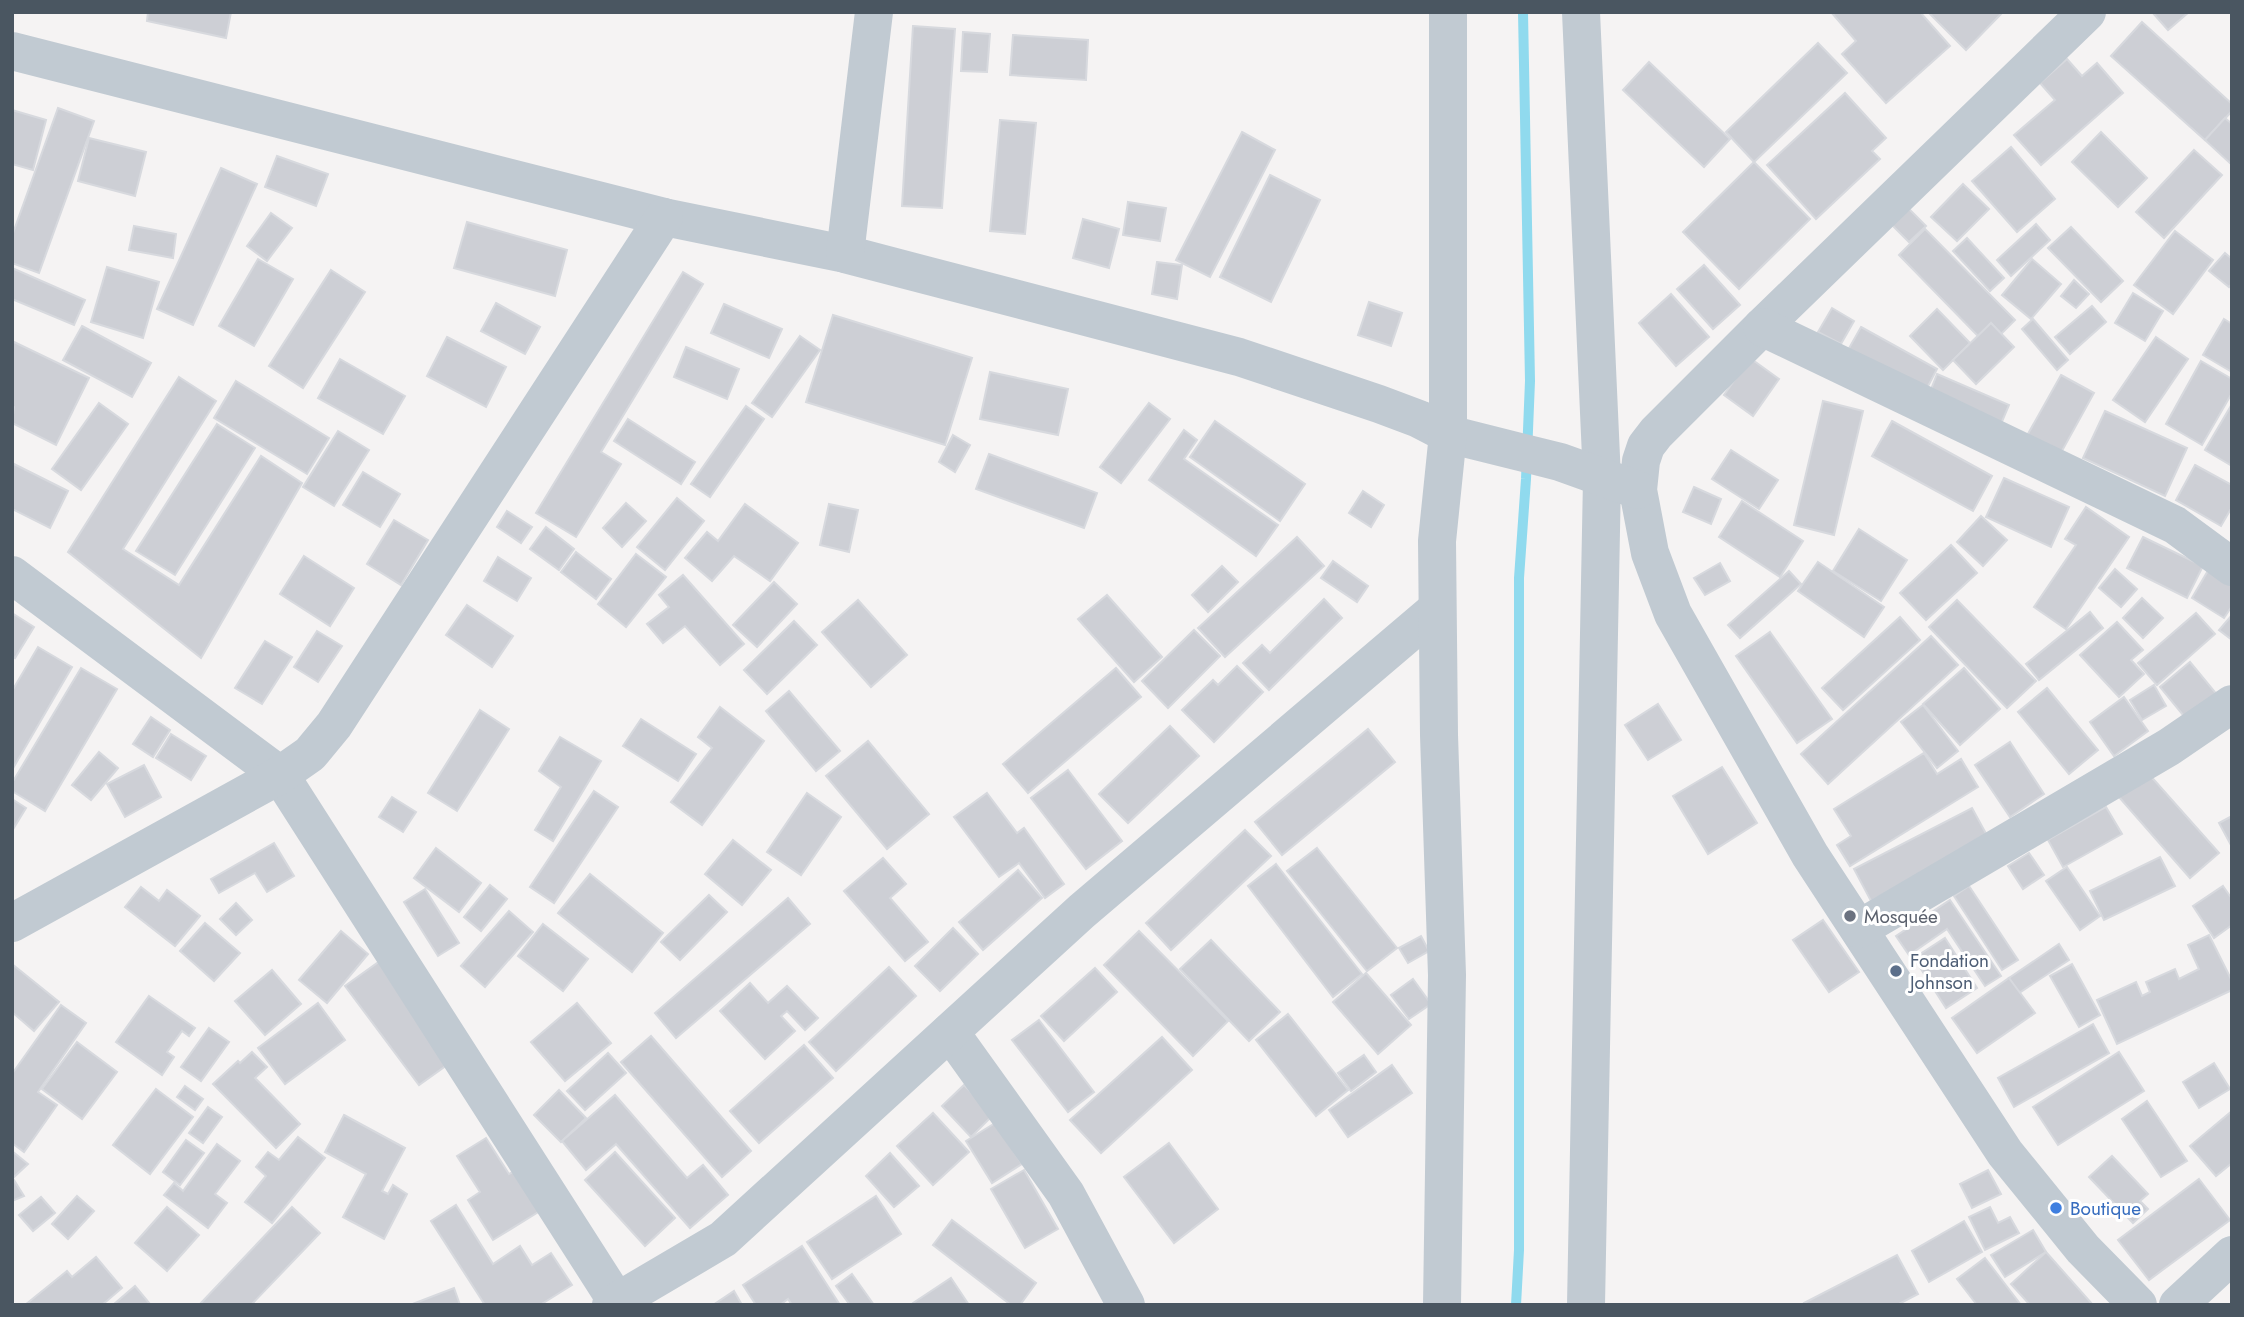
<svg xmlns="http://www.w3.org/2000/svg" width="2244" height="1317" viewBox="0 0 2244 1317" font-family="Jost,sans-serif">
  <rect width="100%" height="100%" fill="#f5f3f3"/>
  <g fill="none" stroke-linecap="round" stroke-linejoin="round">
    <path stroke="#90daee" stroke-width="10" d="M1516,1305L1519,1250V578L1526,479L1530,381L1523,12"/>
  </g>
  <g fill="#cdcfd5" stroke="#d7d9de" stroke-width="2">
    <path d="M148,12H231L226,38L147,21Z"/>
    <path d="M1831,12H1920L1950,46L1886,103L1842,54L1856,41Z"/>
    <path d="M1928,12H2000L2001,14L1966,50Z"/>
    <path d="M2152,12H2189L2168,30Z"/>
    <path d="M2142,22L2232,104V111L2205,140L2111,56Z"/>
    <path d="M913,26L955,29L942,208L902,206Z"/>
    <path d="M963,32L990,34L987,72L961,71Z"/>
    <path d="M1013,35L1088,40L1086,80L1010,75Z"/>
    <path d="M1818,43L1847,73L1754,162L1726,132Z"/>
    <path d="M2067,59L2082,76L2097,63L2123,93L2041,165L2014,135L2055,100L2040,83Z"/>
    <path d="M1649,62L1730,139L1704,167L1623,90Z"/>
    <path d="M1845,93L1886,138L1872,151L1880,159L1816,219L1767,165Z"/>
    <path d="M58,108L94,121L39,273L12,263V236Z"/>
    <path d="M12,110L46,120L33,170L12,164Z"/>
    <path d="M2225,118L2232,124V165L2205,140Z"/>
    <path d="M1000,120L1036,123L1025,234L990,231Z"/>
    <path d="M1242,132L1275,150L1210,277L1176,260Z"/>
    <path d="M2101,132L2147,178L2118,207L2072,162Z"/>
    <path d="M89,138L146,152L135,196L78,181Z"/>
    <path d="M2011,147L2055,199L2017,232L1972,181Z"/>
    <path d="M2194,150L2222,175L2164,238L2136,212Z"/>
    <path d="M277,156L328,174L316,206L265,187Z"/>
    <path d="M1754,162L1810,219L1739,289L1683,232Z"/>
    <path d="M221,168L257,184L193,325L157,309Z"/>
    <path d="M1270,175L1320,200L1271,302L1220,277Z"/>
    <path d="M1963,184L1989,209L1957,241L1931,217Z"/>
    <path d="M1128,202L1166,208L1160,241L1123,235Z"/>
    <path d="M1907,207L1926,226L1909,242L1890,223Z"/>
    <path d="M271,213L292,228L267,261L247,246Z"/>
    <path d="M1083,219L1119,229L1109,268L1073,258Z"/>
    <path d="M467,222L567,250L555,296L454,268Z"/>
    <path d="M2036,224L2050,240L2011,276L1997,260Z"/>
    <path d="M134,226L176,234L173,258L129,250Z"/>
    <path d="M2071,227L2123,281L2101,302L2048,248Z"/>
    <path d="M1925,229L2015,320L2001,334L1991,323L1978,336L1899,255Z"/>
    <path d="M2175,231L2213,260L2173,314L2134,285Z"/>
    <path d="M1967,238L2004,278L1990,291L1953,251Z"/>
    <path d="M2225,253L2232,259V283L2229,287L2209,271Z"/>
    <path d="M258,259L293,279L254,346L219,326Z"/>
    <path d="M2032,259L2061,284L2031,319L2002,295Z"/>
    <path d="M1157,262L1182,265L1177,299L1152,294Z"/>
    <path d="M1704,265L1740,305L1713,329L1677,289Z"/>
    <path d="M107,267L159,282L143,338L91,322Z"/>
    <path d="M12,268L85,300L74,325L12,299Z"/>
    <path d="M331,270L365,292L303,388L269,366Z"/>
    <path d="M683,272L703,284L601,452L621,464L576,537L536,513Z"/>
    <path d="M2074,280L2089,294L2076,308L2061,296Z"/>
    <path d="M2133,293L2163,311L2145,341L2115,323Z"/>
    <path d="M1671,294L1709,337L1676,366L1639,323Z"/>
    <path d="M1369,302L1402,313L1391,346L1358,335Z"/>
    <path d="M496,303L540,327L525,354L481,331Z"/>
    <path d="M724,304L782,329L769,358L711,333Z"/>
    <path d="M2092,306L2106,322L2070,354L2055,337Z"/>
    <path d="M1832,308L1854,321L1841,344L1818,332Z"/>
    <path d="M1937,309L1970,343L1943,370L1910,336Z"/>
    <path d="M833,315L972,358L945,445L806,402Z"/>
    <path d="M2033,319L2068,360L2057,370L2022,329Z"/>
    <path d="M2224,319L2232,324V372L2203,355Z"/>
    <path d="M1991,323L2014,347L1976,384L1953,360Z"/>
    <path d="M82,326L151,363L132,397L63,360Z"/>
    <path d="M1861,327L1937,369L1925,392L1848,350Z"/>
    <path d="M800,336L820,350L772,417L752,403Z"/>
    <path d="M447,337L506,367L486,407L427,376Z"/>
    <path d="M2156,337L2188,359L2145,422L2113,400Z"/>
    <path d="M12,341L89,378L56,445L12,423L14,407L12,406Z"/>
    <path d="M686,347L739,369L727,399L674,377Z"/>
    <path d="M1750,358L1779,379L1753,416L1724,395Z"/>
    <path d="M340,359L405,396L383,434L318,398Z"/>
    <path d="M2201,361L2232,379V393L2202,445L2166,424Z"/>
    <path d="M990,372L1068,389L1058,435L980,419Z"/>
    <path d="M1937,374L2009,405L2001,424L1930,392Z"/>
    <path d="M2061,375L2094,393L2057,460L2024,441Z"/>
    <path d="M179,377L216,401L123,549L179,585L261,456L302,483L201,658L68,552Z"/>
    <path d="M236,381L329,438L307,474L214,418Z"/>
    <path d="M1823,401L1863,411L1834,535L1794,525Z"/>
    <path d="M99,403L128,424L81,490L52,469Z"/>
    <path d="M1149,403L1170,419L1121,483L1100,467Z"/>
    <path d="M2232,404V466L2205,450Z"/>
    <path d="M746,406L764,419L710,497L691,484Z"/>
    <path d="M2105,411L2187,448L2165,496L2083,458Z"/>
    <path d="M628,419L695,462L681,484L614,441Z"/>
    <path d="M1215,421L1305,484L1280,521L1190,457Z"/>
    <path d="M1892,421L1992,476L1973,511L1872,456Z"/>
    <path d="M217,424L255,448L175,575L136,551Z"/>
    <path d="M1184,430L1197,440L1184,459L1278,525L1256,556L1149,480Z"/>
    <path d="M338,431L369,450L334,506L303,487Z"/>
    <path d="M953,435L970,445L955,472L939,462Z"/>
    <path d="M1731,450L1778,480L1759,509L1712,479Z"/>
    <path d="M989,454L1097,493L1084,528L976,489Z"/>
    <path d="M12,463L68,491L50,528L12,509Z"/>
    <path d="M2195,465L2232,485V507L2221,526L2176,500Z"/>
    <path d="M363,472L400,494L380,527L343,505Z"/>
    <path d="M2004,478L2069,507L2051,547L1986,517Z"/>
    <path d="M1694,487L1721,499L1711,524L1683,512Z"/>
    <path d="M1363,491L1384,505L1371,527L1349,513Z"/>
    <path d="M677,498L704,521L665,570L637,547Z"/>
    <path d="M1742,501L1803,541L1780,577L1719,537Z"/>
    <path d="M626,503L646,521L622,547L603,528Z"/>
    <path d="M745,504L798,543L770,581L734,556L712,581L685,558L707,532L718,541Z"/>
    <path d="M829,504L858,510L849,552L820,545Z"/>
    <path d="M2086,507L2129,537L2066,629L2034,607L2076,545L2065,539Z"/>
    <path d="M507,511L532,527L521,543L497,527Z"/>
    <path d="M1981,516L2007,540L1983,566L1957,542Z"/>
    <path d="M394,520L428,540L401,585L367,564Z"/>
    <path d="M546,527L574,549L559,570L530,549Z"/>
    <path d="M1859,529L1907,560L1881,601L1833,571Z"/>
    <path d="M1297,537L1324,566L1225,657L1198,628Z"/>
    <path d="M2143,537L2203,566L2187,598L2127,568Z"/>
    <path d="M1951,545L1977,573L1926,620L1900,593Z"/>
    <path d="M576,552L611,579L596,599L561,572Z"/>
    <path d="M636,554L666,577L626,627L598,604Z"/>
    <path d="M304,556L354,588L330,626L280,594Z"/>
    <path d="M498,557L531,578L517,601L484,581Z"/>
    <path d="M1333,561L1368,586L1357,602L1321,578Z"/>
    <path d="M1818,562L1884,607L1864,637L1798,591Z"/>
    <path d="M1720,563L1730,581L1705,595L1694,578Z"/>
    <path d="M1222,566L1238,582L1208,612L1192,595Z"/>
    <path d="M2115,569L2137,589L2121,607L2099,588Z"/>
    <path d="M2209,569L2232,583V606L2224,618L2192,598Z"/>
    <path d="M1789,571L1801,584L1740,638L1728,625Z"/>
    <path d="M683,575L744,644L720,665L685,626L663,643L647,624L669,607L659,595Z"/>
    <path d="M774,582L797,604L757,647L733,625Z"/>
    <path d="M1107,595L1162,657L1134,682L1078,619Z"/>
    <path d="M2142,598L2163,618L2143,638L2123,618Z"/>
    <path d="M1324,599L1342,618L1269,690L1243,663L1262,645L1270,653Z"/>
    <path d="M858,600L907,655L871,687L822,632Z"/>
    <path d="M1957,600L2036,681L2007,708L1929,627Z"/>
    <path d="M467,605L513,636L492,667L446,635Z"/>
    <path d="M2090,612L2103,628L2039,680L2026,664Z"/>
    <path d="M12,613L34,627L15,658L12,656Z"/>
    <path d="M2196,613L2215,634L2157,685L2138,663Z"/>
    <path d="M2232,615V640L2219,630Z"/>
    <path d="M1900,617L1920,640L1843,710L1822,688Z"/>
    <path d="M794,621L817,645L767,694L744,670Z"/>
    <path d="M2117,622L2143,650L2131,660L2144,674L2119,697L2080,655Z"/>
    <path d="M1194,630L1220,656L1168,708L1142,681Z"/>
    <path d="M317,631L342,646L318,682L294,667Z"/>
    <path d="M1770,632L1832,719L1797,743L1736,656Z"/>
    <path d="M1931,636L1958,665L1828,784L1801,754Z"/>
    <path d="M265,641L292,657L262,704L235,688Z"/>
    <path d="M38,647L72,667L12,770V691Z"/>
    <path d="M2190,662L2219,697L2188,721L2160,687Z"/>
    <path d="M1237,666L1263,692L1214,742L1182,710L1213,680L1218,685Z"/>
    <path d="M81,668L117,689L45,811L12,791V783Z"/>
    <path d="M1116,668L1141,697L1028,793L1003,764Z"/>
    <path d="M1964,668L2000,709L1960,745L1923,704Z"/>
    <path d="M2154,685L2166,706L2142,720L2130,700Z"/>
    <path d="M2047,688L2098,750L2069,774L2018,712Z"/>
    <path d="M789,691L840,751L816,771L766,711Z"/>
    <path d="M2124,697L2148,731L2114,756L2090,722Z"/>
    <path d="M1658,704L1681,740L1648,760L1625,725Z"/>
    <path d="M1923,705L1958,751L1937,768L1901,722Z"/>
    <path d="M720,707L764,741L702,825L671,802L712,748L698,737Z"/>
    <path d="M480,710L509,729L457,811L428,793Z"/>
    <path d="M151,717L170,730L153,757L133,744Z"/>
    <path d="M641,719L696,754L678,781L623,746Z"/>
    <path d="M1170,726L1199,756L1128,823L1099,794Z"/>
    <path d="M1368,729L1395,762L1282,855L1255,822Z"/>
    <path d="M171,734L206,756L191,780L156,758Z"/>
    <path d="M560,737L601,761L553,841L535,830L561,787L539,771Z"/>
    <path d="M868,741L929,814L887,849L826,776Z"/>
    <path d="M2010,742L2044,794L2010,817L1975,765Z"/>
    <path d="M99,752L118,768L91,800L72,785Z"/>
    <path d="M1924,753L1937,774L1961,759L1978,787L1850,866L1837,845L1851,836L1834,809Z"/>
    <path d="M144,765L161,797L125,817L107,784Z"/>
    <path d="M1722,767L1757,823L1708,854L1673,796Z"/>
    <path d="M1068,770L1122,841L1086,869L1031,798Z"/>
    <path d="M2147,772L2219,853L2190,878L2119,797Z"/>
    <path d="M594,791L618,807L554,903L530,887Z"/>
    <path d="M807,793L841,817L801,875L767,852Z"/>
    <path d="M987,793L1017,833L1024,828L1064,884L1045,898L1019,863L999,877L954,817Z"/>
    <path d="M392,797L416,812L403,832L379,817Z"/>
    <path d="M12,799L26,808L12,831Z"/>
    <path d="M2106,807L2122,834L2063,867L2048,840Z"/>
    <path d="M1972,808L1989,839L1871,901L1854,869Z"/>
    <path d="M2232,816V847L2219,823Z"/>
    <path d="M1245,830L1271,856L1171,950L1146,923Z"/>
    <path d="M733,840L771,870L742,905L705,874Z"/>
    <path d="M274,843L294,876L267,892L255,873L219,893L211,879Z"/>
    <path d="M436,848L481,883L459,912L414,878Z"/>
    <path d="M1317,848L1397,948L1367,971L1287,871Z"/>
    <path d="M2029,853L2044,875L2023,889L2008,866Z"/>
    <path d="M2160,857L2175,886L2104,920L2090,891Z"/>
    <path d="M883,858L906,884L890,898L928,942L905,961L844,891Z"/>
    <path d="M1276,864L1362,974L1333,997L1248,886Z"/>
    <path d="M2067,867L2100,916L2080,930L2046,881Z"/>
    <path d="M1018,870L1042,898L983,950L959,922Z"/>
    <path d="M590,874L663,933L632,972L558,913Z"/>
    <path d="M490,885L507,899L481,931L464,917Z"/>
    <path d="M1969,886L2018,960L2002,970L1954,896Z"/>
    <path d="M2223,886L2232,899V925L2214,938L2193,906Z"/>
    <path d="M141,887L159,901L167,890L200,916L175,946L125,907Z"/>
    <path d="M425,889L459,943L438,956L404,902Z"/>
    <path d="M709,895L727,912L680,960L661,942Z"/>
    <path d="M788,898L810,924L676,1038L655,1013Z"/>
    <path d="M1950,900L2001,976L1985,986L1947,929L1909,955L1896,936Z"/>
    <path d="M236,903L252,920L236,935L220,919Z"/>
    <path d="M509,911L533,932L485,987L461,966Z"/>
    <path d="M1823,920L1859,972L1829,992L1793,940Z"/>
    <path d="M205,923L240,953L214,981L180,951Z"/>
    <path d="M543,924L588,959L563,991L518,956Z"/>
    <path d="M953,928L978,954L940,991L915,966Z"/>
    <path d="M341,931L368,954L327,1003L299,980Z"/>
    <path d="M1139,931L1228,1021L1193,1056L1104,965Z"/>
    <path d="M2209,935L2232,981V990L2117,1044L2097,1000L2136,982L2142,996L2150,992L2146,982L2175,969L2179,979L2199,969L2188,945Z"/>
    <path d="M1421,936L1429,951L1408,963L1399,948Z"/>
    <path d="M1945,938L1977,988L1946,1008L1914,958Z"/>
    <path d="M1211,940L1280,1012L1249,1041L1180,969Z"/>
    <path d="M2059,944L2069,960L2019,993L2009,978Z"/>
    <path d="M380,961L454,1060L419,1085L345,986Z"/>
    <path d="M12,964L59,1002L34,1031L12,1012Z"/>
    <path d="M2072,964L2100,1015L2079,1027L2050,976Z"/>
    <path d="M889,967L916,996L836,1071L809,1042Z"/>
    <path d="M1095,968L1117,992L1064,1041L1041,1016Z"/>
    <path d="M272,970L301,1004L265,1035L235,1001Z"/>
    <path d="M1366,973L1411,1025L1378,1054L1333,1002Z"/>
    <path d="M2009,978L2035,1013L1977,1053L1952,1018Z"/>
    <path d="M1413,979L1431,1004L1409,1019L1391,995Z"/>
    <path d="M750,983L768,1003L787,986L818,1018L805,1030L787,1011L781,1016L795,1031L765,1059L720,1011Z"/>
    <path d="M149,996L195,1028L189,1036L182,1031L167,1052L174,1057L162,1075L116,1042Z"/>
    <path d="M318,1003L345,1040L285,1084L258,1048Z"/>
    <path d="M577,1003L611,1043L565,1081L531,1042Z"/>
    <path d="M61,1005L86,1023L38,1092L57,1105L24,1152L12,1143V1074Z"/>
    <path d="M1288,1014L1348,1090L1316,1116L1256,1040Z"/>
    <path d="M1039,1020L1094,1092L1068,1112L1012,1040Z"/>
    <path d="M2093,1024L2109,1053L2014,1107L1998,1078Z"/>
    <path d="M209,1028L229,1042L201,1081L181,1067Z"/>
    <path d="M651,1036L751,1151L722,1177L621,1062Z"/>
    <path d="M1162,1037L1192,1070L1101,1153L1070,1120Z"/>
    <path d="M77,1042L117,1072L82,1119L42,1089Z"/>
    <path d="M804,1045L833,1078L759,1143L730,1111Z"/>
    <path d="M252,1052L267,1067L255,1078L300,1124L276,1148L213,1084L238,1061L240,1063Z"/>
    <path d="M2119,1052L2144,1091L2058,1145L2033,1107Z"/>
    <path d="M608,1053L626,1073L585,1110L567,1091Z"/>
    <path d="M1364,1055L1376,1072L1351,1091L1338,1073Z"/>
    <path d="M2214,1063L2230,1089L2199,1108L2183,1082Z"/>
    <path d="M1392,1065L1412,1093L1348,1137L1329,1110Z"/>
    <path d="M964,1085L993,1115L971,1137L942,1106Z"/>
    <path d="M185,1086L203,1099L195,1110L177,1097Z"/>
    <path d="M156,1089L193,1117L150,1174L113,1145Z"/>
    <path d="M559,1090L586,1118L561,1142L534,1115Z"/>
    <path d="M615,1095L687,1178L703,1165L728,1195L690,1228L616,1144L586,1170L562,1141Z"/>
    <path d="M2147,1101L2187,1161L2161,1177L2122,1119Z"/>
    <path d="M208,1107L222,1117L203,1143L189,1133Z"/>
    <path d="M2232,1111V1163L2216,1176L2190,1146Z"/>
    <path d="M933,1113L969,1152L933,1185L897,1146Z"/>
    <path d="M344,1115L405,1148L382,1191L388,1194L393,1185L407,1194L384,1239L343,1217L366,1174L325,1152Z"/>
    <path d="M995,1123L1022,1164L992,1183L966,1141Z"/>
    <path d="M298,1137L325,1158L272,1223L245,1202L266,1176L256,1167L268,1152L279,1160Z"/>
    <path d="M486,1138L509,1174L515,1171L540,1211L493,1240L468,1200L480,1192L457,1156Z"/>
    <path d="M186,1140L204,1153L180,1185L163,1172Z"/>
    <path d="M1169,1143L1218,1209L1174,1243L1124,1177Z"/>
    <path d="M217,1144L240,1161L215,1194L227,1203L208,1228L164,1195L174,1183L183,1191Z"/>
    <path d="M12,1151L28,1164L14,1177L12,1175Z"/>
    <path d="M615,1152L675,1218L645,1246L585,1180Z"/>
    <path d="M890,1153L919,1186L894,1207L866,1176Z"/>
    <path d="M2112,1156L2148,1194L2140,1201L2148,1209L2133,1223L2089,1177Z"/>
    <path d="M1024,1170L1058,1229L1025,1248L991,1189Z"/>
    <path d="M1988,1170L2001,1194L1972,1208L1960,1184Z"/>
    <path d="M2199,1179L2230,1220L2149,1280L2118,1240Z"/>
    <path d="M14,1180L24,1196L12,1201V1181Z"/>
    <path d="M77,1196L94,1211L68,1239L52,1224Z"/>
    <path d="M876,1196L901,1234L832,1279L807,1242Z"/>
    <path d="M41,1197L55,1213L33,1231L19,1215Z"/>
    <path d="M456,1205L493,1264L520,1246L532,1265L551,1253L572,1285L540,1305H485L431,1221Z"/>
    <path d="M167,1207L199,1235L167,1271L135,1243Z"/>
    <path d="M292,1207L320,1233L251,1305H199Z"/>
    <path d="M1990,1207L1998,1223L2010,1217L2019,1233L1985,1250L1969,1217Z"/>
    <path d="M952,1220L1036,1283L1020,1305H1011L933,1245Z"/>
    <path d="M1964,1221L1982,1252L1929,1282L1912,1251Z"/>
    <path d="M2033,1230L2046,1252L2005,1277L1991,1255Z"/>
    <path d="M802,1246L840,1305H792L788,1299L780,1305H756L743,1285Z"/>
    <path d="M2046,1252L2093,1305H2030L2011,1284Z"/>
    <path d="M1897,1255L1918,1294L1897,1305H1805L1804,1303Z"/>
    <path d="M96,1257L122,1288L102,1305H25L67,1271L72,1277Z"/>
    <path d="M1985,1258L2021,1305H1977L1957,1279Z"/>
    <path d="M852,1274L874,1305H850L836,1286Z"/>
    <path d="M951,1278L969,1305H914L913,1303Z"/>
    <path d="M135,1286L150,1304L113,1305Z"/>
    <path d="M454,1288L460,1305H410Z"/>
    <path d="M734,1291L742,1305H713Z"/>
  </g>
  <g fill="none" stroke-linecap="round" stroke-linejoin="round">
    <g stroke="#c1cad2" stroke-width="38">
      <path d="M1581,12L1602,479L1586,1305"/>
      <path d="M2087,12L1762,327L1656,433L1646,446L1641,461L1638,490L1650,553L1673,614L1810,855L2005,1153L2083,1249L2138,1305"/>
      <path d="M12,51L664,217L845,254L1239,357L1379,404L1419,419L1448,434L1560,462L1638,490"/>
      <path d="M845,254L874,12"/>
      <path d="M1762,327L2175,525L2232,567"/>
      <path d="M12,575L280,775L619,1305"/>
      <path d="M12,923L280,775L310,754L334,725L664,217"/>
      <path d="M1859,929L2169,747L2232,704"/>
      <path d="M950,1032L1066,1194L1126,1305"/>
      <path d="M611,1305L723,1239L1082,911L1437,609"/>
      <path d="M1442,1305L1447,975L1439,735L1437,541L1448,434V12"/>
      <path d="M2178,1305L2232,1255"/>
    </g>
  </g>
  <circle fill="#6b7280" stroke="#fff" stroke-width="2.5" cx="1850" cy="916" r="7"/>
  <circle fill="#5c6f8a" stroke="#fff" stroke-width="2.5" cx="1896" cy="971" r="7"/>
  <circle fill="#3f7fe0" stroke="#fff" stroke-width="2.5" cx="2056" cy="1208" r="7"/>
  <g text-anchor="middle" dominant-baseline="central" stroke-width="6" stroke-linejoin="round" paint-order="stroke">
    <g font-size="19" fill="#5b616d" stroke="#fff" text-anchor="start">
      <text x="1864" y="916">Mosquée</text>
    </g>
    <g font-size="19" fill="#4e5e75" stroke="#fff" text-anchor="start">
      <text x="1910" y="960">Fondation<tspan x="1910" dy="22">Johnson</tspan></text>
    </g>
    <g font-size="19" fill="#366cbe" stroke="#fff" text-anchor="start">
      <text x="2070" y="1208">Boutique</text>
    </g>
  </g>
  <rect width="2244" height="1317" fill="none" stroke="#4a5661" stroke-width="28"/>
</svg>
